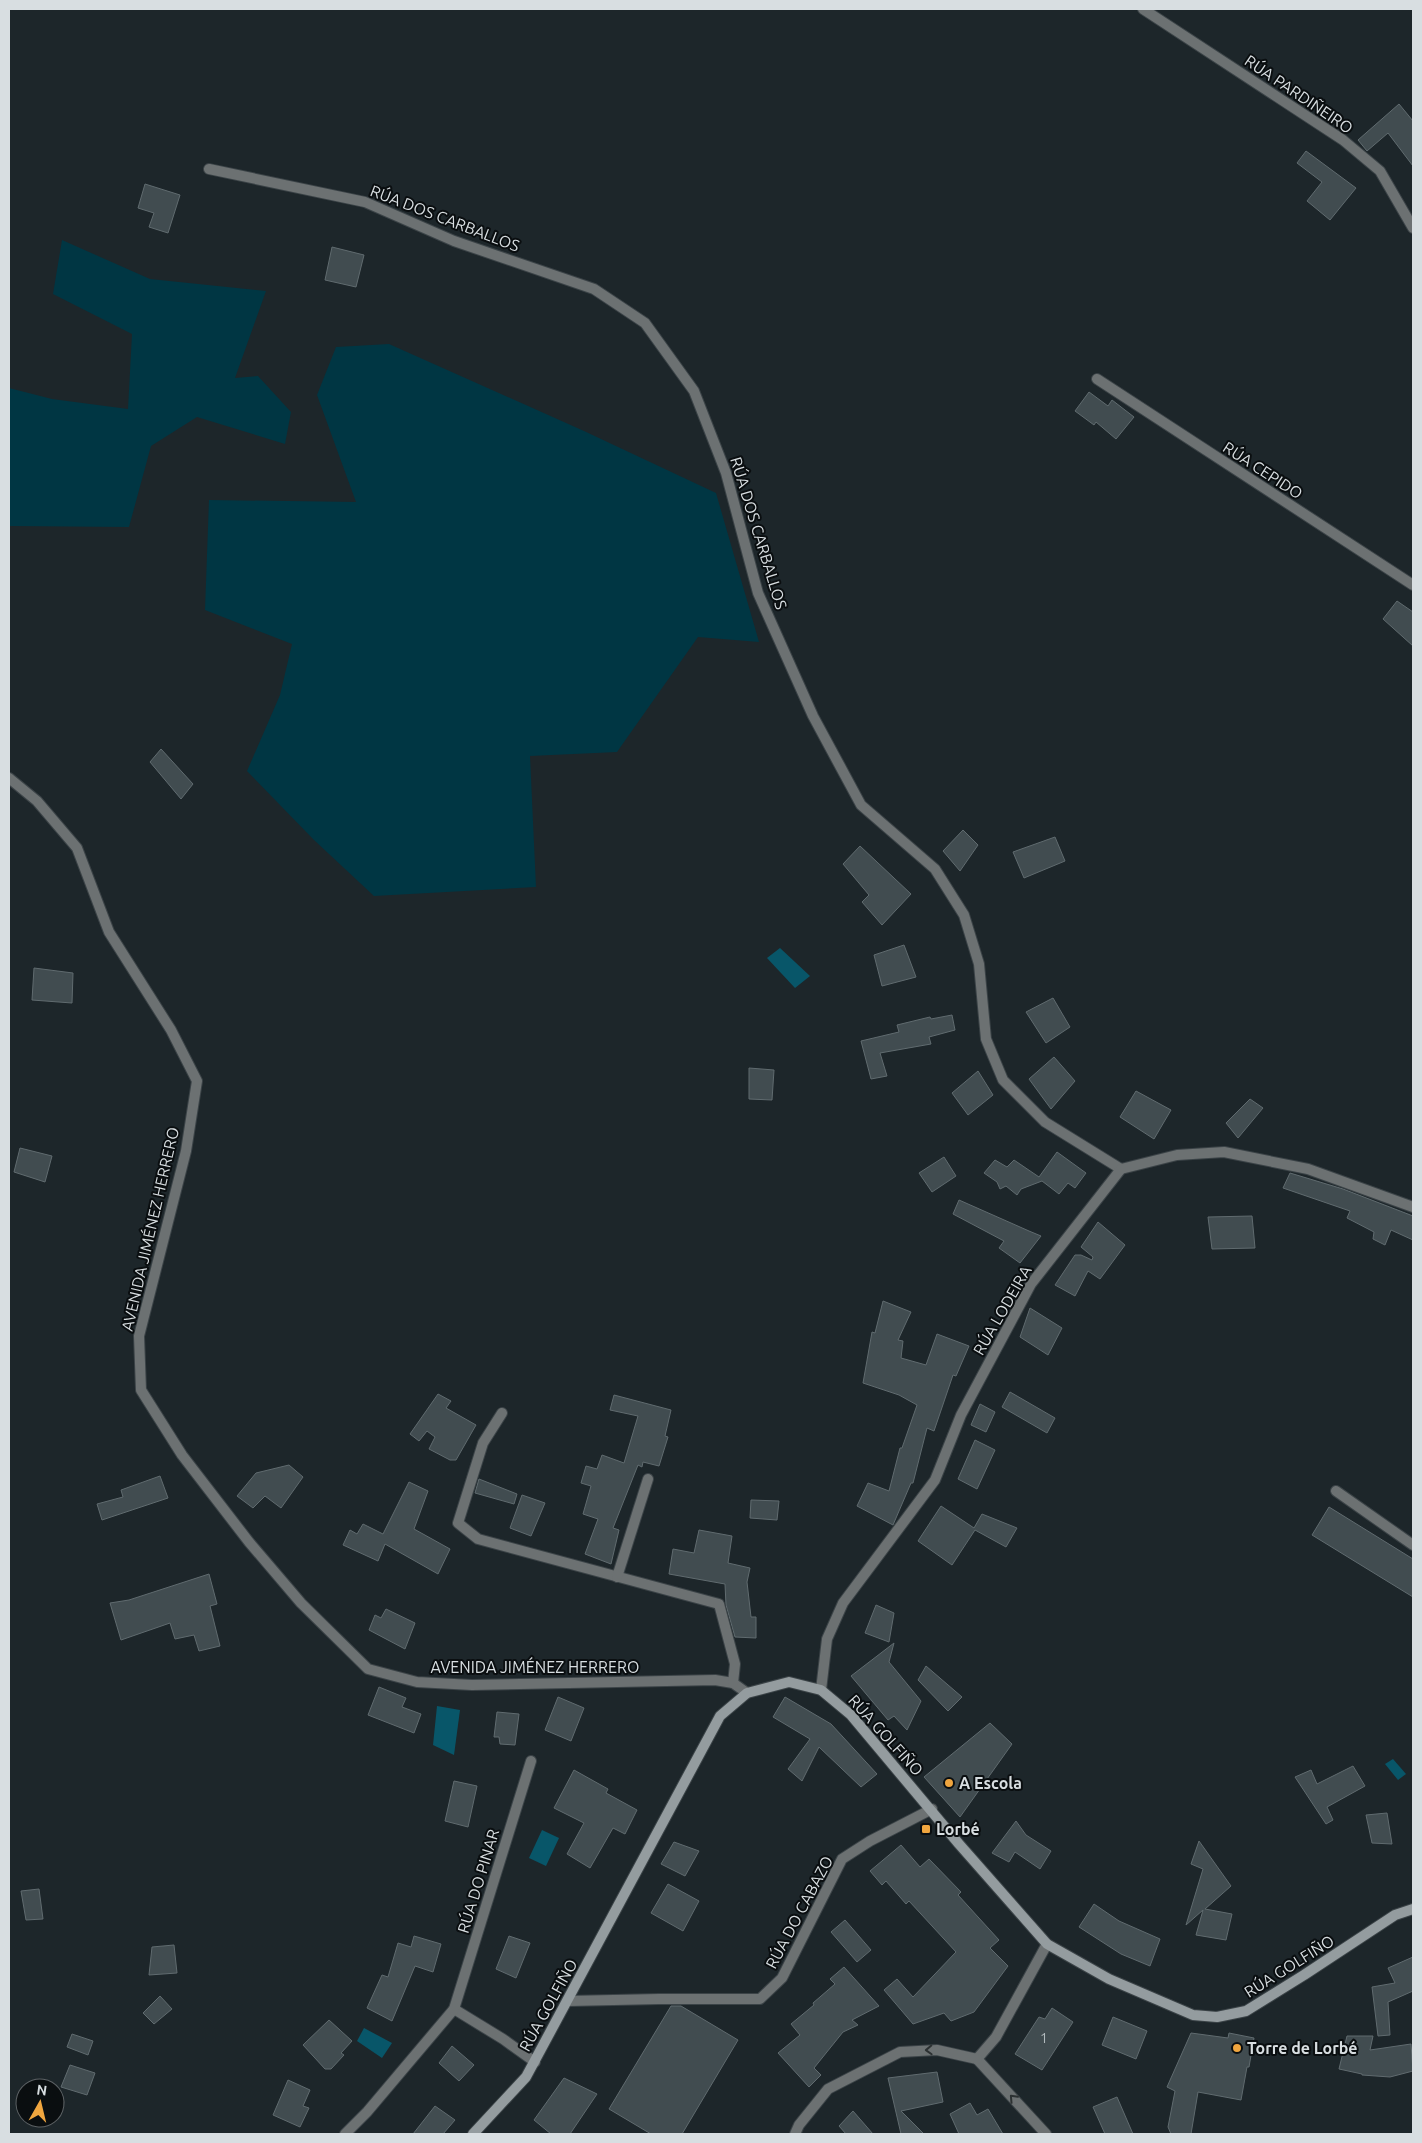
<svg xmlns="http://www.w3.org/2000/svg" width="1422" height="2143" viewBox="0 0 1422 2143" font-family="Ubuntu,sans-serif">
  <rect width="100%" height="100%" fill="#1d262a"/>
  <g fill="#003643">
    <path d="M62,240L150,279L266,291L235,378L258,376L291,412L285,444L197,417L151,446L129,527L9,526V388L52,399L128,409L132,334L53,294Z"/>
    <path d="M389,344L584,431L716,493L759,642L698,637L617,752L530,756L536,887L374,896L314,840L247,771L280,695L292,644L205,610L209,500L356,502L317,395L336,347Z"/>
  </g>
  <g fill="#085669">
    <path d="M780,948L810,976L795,988L767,958Z"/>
    <path d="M437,1706L460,1710L454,1755L433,1745Z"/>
    <path d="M1393,1759L1406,1774L1398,1780L1385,1764Z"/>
    <path d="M542,1830L559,1838L546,1866L529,1858Z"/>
    <path d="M364,2028L392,2043L382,2058L357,2041Z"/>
  </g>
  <g fill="#414c50" stroke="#606b6f">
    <path d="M1399,104L1413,121V166L1388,133L1367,151L1358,140Z"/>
    <path d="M1306,151L1356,188L1330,220L1307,201L1322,182L1297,163Z"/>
    <path d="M145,184L180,195L168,233L149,227L154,213L138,208Z"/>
    <path d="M332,247L364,255L356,287L325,280Z"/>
    <path d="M1089,392L1108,406L1112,400L1134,417L1116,439L1096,422L1094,425L1075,411Z"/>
    <path d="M1397,601L1413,612V646L1383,619Z"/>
    <path d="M161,749L193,784L181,799L150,762Z"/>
    <path d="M963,830L978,845L960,871L943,851Z"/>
    <path d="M1055,837L1065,861L1024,878L1013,852Z"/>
    <path d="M860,846L911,894L882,925L862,902L869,895L843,864Z"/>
    <path d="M904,945L916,977L882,986L874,955Z"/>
    <path d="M34,968L73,973L72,1003L32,1000Z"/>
    <path d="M1053,998L1070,1027L1046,1043L1026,1012Z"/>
    <path d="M952,1015L955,1030L929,1037L931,1044L880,1053L887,1076L871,1079L861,1041L899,1032L897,1025L930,1017L931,1019Z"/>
    <path d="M1054,1057L1075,1081L1051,1109L1029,1079Z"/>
    <path d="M749,1068L774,1070L772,1100L749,1099Z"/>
    <path d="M978,1071L993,1095L968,1115L952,1093Z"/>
    <path d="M1136,1091L1171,1110L1154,1139L1120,1117Z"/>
    <path d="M1250,1099L1263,1108L1238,1138L1226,1123Z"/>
    <path d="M20,1148L52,1156L45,1182L14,1172Z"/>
    <path d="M1057,1152L1086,1173L1075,1188L1068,1183L1059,1194L1042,1181L1021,1189L1017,1195L1006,1186L1000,1189L997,1182L984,1173L995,1160L1007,1167L1014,1160L1039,1177Z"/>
    <path d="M944,1157L956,1176L932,1192L919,1173Z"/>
    <path d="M1290,1173L1343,1189L1413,1216V1240L1391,1230L1385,1245L1373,1239L1374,1232L1347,1218L1350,1211L1283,1188Z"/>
    <path d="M959,1200L1029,1231L1041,1236L1020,1263L999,1248L1004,1241L953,1214Z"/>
    <path d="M1252,1216L1255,1248L1212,1249L1208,1217Z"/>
    <path d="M1098,1222L1125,1245L1100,1279L1088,1271L1075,1296L1055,1285L1075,1255H1081L1092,1260L1093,1257L1081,1247Z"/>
    <path d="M883,1301L911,1312L898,1340L903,1341L901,1358L926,1365L937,1334L969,1346L956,1376L953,1375L934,1431L927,1428L913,1483H911L893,1525L857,1506L868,1483L889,1491L900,1448H902L917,1405L899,1395L863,1383L872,1332L875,1333Z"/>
    <path d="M1030,1308L1062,1328L1048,1355L1020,1337Z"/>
    <path d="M1010,1392L1055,1418L1047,1433L1002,1407Z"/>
    <path d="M438,1394L451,1401L446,1408L476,1425L456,1460H450L429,1449L435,1437L427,1431L419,1441L410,1434Z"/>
    <path d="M614,1395L671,1410L665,1436L668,1437L659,1466L643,1462L642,1467L638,1465L613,1528L619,1530L611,1564L585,1554L598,1519L583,1514L591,1486L581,1483L586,1466L597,1469L602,1455L624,1463L638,1416L610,1410Z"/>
    <path d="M980,1404L995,1412L986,1432L971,1425Z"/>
    <path d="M975,1440L995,1450L977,1489L958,1479Z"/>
    <path d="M289,1465L303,1477L281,1508L265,1496L253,1508L237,1496L256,1473Z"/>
    <path d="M160,1476L168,1498L102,1520L97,1504L123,1497L121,1490Z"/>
    <path d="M479,1479L517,1494L514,1504L475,1493Z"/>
    <path d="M409,1482L428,1491L414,1529L450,1549L438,1574L385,1544L378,1561L343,1545L350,1530L357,1534L363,1524L383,1534Z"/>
    <path d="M522,1495L545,1503L531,1536L510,1528Z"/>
    <path d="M751,1500L779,1501L777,1520L750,1518Z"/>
    <path d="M941,1506L974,1528L982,1514L1017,1528L1006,1547L975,1530L952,1565L918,1541Z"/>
    <path d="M1329,1507L1413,1559V1597L1312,1535Z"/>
    <path d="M699,1530L732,1536L728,1563L750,1568L747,1582L751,1617H756V1638L735,1637L726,1605L725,1584L669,1574L673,1549L694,1553Z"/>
    <path d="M209,1574L217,1604L210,1606L220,1646L199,1651L194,1635L175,1639L170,1623L121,1640L110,1603L129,1600Z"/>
    <path d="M876,1605L894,1613L889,1642L865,1633Z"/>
    <path d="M386,1609L415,1623L405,1649L369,1630L375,1615L381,1618Z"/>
    <path d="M894,1643L889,1662L921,1701L907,1730L894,1716L888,1720L851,1676Z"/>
    <path d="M926,1666L962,1697L948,1711L918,1680Z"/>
    <path d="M379,1687L406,1698L402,1707L421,1714L414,1733L368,1715Z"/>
    <path d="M558,1697L584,1708L571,1741L545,1730Z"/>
    <path d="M785,1697L831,1724L877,1774L861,1787L819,1747L802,1781L788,1769L810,1739L773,1717Z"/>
    <path d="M497,1712L519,1714L515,1745L500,1744L499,1737H494Z"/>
    <path d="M990,1723L1012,1744L960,1817L924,1777Z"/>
    <path d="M1353,1766L1365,1786L1327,1807L1333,1820L1326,1824L1295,1777L1311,1770L1317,1784Z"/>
    <path d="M574,1770L608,1789L606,1793L637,1810L625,1834L613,1828L590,1868L567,1854L584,1823L554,1808Z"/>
    <path d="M454,1781L477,1786L468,1827L445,1821Z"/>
    <path d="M1387,1813L1392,1844L1372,1843L1366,1815Z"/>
    <path d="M1016,1821L1026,1835L1051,1851L1040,1869L1015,1852L1009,1862L992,1853Z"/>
    <path d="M1199,1841L1231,1886L1205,1909L1232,1914L1226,1940L1196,1935L1203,1910L1186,1925L1203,1869L1191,1864Z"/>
    <path d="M674,1842L699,1851L685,1876L661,1864Z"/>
    <path d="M901,1845L920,1867L929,1859L961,1892L958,1895L999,1940L990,1948L1008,1966L974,2012L951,2021L944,2013L913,2024L884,1990L897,1979L913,1997L956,1952L909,1901L906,1904L886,1881L882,1885L870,1871Z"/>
    <path d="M668,1884L699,1901L683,1931L651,1913Z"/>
    <path d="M39,1889L43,1919L26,1920L21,1891Z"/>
    <path d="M1094,1904L1119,1921L1160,1939L1150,1966L1121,1954L1079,1927Z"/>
    <path d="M845,1920L871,1950L857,1962L831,1932Z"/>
    <path d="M414,1936L441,1944L433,1972L415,1966L392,2021L367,2008L382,1975L388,1977L398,1943L411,1947Z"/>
    <path d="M509,1936L530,1943L516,1978L496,1969Z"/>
    <path d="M174,1945L177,1973L149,1975L152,1947Z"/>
    <path d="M1413,1957V1991L1388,2002L1390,2035L1378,2036L1372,1987L1395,1983L1388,1968Z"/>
    <path d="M844,1967L879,2006L852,2020L858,2025L843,2032L814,2068L821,2075L809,2087L778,2053L800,2035L791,2024L814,2005L813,2003L835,1984L830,1979Z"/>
    <path d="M160,1996L172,2009L154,2024L143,2013Z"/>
    <path d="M671,2006H681L738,2040L682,2134H651L609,2109Z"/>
    <path d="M1052,2008L1073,2022L1042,2070L1015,2054L1039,2017L1045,2019Z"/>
    <path d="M1113,2017L1147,2031L1136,2059L1102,2045Z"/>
    <path d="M329,2020L352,2041L341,2053L344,2055L331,2069H325L303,2045Z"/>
    <path d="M1191,2033L1228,2038L1229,2033L1254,2038L1249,2067H1247L1241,2100L1198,2092L1191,2134H1171L1168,2127L1175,2091L1167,2087Z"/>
    <path d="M72,2034L93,2041L88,2055L67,2047Z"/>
    <path d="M1347,2036H1373L1370,2050L1411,2044L1413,2071L1390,2077L1362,2075V2074L1339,2069Z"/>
    <path d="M452,2046L474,2065L459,2081L439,2063Z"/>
    <path d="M70,2065L95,2073L87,2095L61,2087Z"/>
    <path d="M937,2072L943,2102L901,2111L924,2134H901L888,2078Z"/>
    <path d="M564,2078L597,2094L570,2134H551L534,2120Z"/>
    <path d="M288,2080L310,2090L303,2106L309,2108L300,2127L273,2115Z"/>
    <path d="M1117,2097L1133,2134H1105L1093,2107Z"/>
    <path d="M970,2103L977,2115L988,2109L1003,2134H959L950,2114Z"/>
    <path d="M435,2106L455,2120L443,2134H413Z"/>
    <path d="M853,2111L873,2134H846L839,2126Z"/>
  </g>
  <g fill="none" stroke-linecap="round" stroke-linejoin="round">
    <defs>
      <g id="minor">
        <path d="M1143,9L1343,140L1380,171L1413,228"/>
        <path d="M209,169L365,202L454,241L594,289L645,323L694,391L726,473L758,593L813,716L861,805L935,869L964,915L979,964L986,1039L1003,1080L1045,1122L1121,1169"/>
        <path d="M1097,379L1413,585"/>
        <path d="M9,778L37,801L77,848L109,932L171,1030L197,1081L186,1151L139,1336L141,1390L182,1455L249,1542L301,1603L368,1669L417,1682L472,1685L715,1680L733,1683L747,1693"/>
        <path d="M502,1413L483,1443L458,1523L478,1539L719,1604L735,1664L733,1683"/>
        <path d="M1336,1491L1413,1545"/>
        <path d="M617,1577L648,1479"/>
        <path d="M821,1690L827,1639L843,1603L935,1480L961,1415L1031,1284L1121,1169L1177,1155L1224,1152L1308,1169L1413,1207"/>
        <path d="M568,2001L659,1999H760L782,1978L842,1859L870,1841L932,1809"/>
        <path d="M454,2009L503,2039L535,2062"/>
        <path d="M977,2059L996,2037L1047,1944"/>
        <path d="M977,2059L1046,2134"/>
        <path d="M345,2134L367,2112L454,2009L531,1761"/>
        <path d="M795,2134L799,2125L828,2089L900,2052L937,2050L977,2059"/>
      </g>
      <path id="secondary" d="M473,2134L526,2077L720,1716L747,1693L789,1682L821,1690L851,1715L959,1844L1047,1944L1109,1979L1193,2015L1217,2017L1246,2011L1304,1975L1395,1915L1413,1909"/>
    </defs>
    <use href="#minor" stroke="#3b4347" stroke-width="12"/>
    <use href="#secondary" stroke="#3b4347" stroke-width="12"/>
    <use href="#minor" stroke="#6c7172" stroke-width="10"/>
    <use href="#secondary" stroke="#949c9f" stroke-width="10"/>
  </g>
  <defs><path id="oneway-chevron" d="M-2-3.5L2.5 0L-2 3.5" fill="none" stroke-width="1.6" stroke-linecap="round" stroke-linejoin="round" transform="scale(1.25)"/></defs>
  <g stroke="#2c3132">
    <use href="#oneway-chevron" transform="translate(929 2050) rotate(178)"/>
    <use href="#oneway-chevron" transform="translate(1013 2098) rotate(-133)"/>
  </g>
  <g fill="#f0a63f" stroke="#0a0e10" stroke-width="2">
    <circle cx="949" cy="1783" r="5"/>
    <rect x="921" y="1824" width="10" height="10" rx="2.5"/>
    <circle cx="1237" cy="2048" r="5"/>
  </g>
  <g text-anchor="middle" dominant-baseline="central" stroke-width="4" stroke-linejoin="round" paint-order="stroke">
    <g font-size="14" fill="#b2babd">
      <text x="1044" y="2038">1</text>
    </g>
    <g font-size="16" fill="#d8dee1" stroke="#0a0e10">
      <text transform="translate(1299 94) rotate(34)">RÚA PARDIÑEIRO</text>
      <text transform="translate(445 218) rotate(21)">RÚA DOS CARBALLOS</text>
      <text transform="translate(1263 470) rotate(33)">RÚA CEPIDO</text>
      <text transform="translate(759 533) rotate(73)">RÚA DOS CARBALLOS</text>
      <text transform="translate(150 1229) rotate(-77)">AVENIDA JIMÉNEZ HERRERO</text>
      <text transform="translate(1002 1310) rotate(-60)">RÚA LODEIRA</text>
      <text x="535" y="1667">AVENIDA JIMÉNEZ HERRERO</text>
      <text transform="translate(886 1735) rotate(48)">RÚA GOLFIÑO</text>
      <text transform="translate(478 1881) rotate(-73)">RÚA DO PINAR</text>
      <text transform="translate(799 1912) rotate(-62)">RÚA DO CABAZO</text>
      <text transform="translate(1289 1966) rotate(-32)">RÚA GOLFIÑO</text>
      <text transform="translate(548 2005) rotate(-61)">RÚA GOLFIÑO</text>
    </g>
    <g font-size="16" font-weight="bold" fill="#d8dee1" stroke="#0a0e10" text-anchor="start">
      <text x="959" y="1783">A Escola</text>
      <text x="936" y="1829">Lorbé</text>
      <text x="1247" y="2048">Torre de Lorbé</text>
    </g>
  </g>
  <rect width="1422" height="2143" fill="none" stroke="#d8dee1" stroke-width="20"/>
  <g transform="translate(40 2103) rotate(8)"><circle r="24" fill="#0a0e10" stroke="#5c6164"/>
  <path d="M0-4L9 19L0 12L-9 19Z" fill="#f0a63f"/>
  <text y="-8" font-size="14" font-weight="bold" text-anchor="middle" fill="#d8dee1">N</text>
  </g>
</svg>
